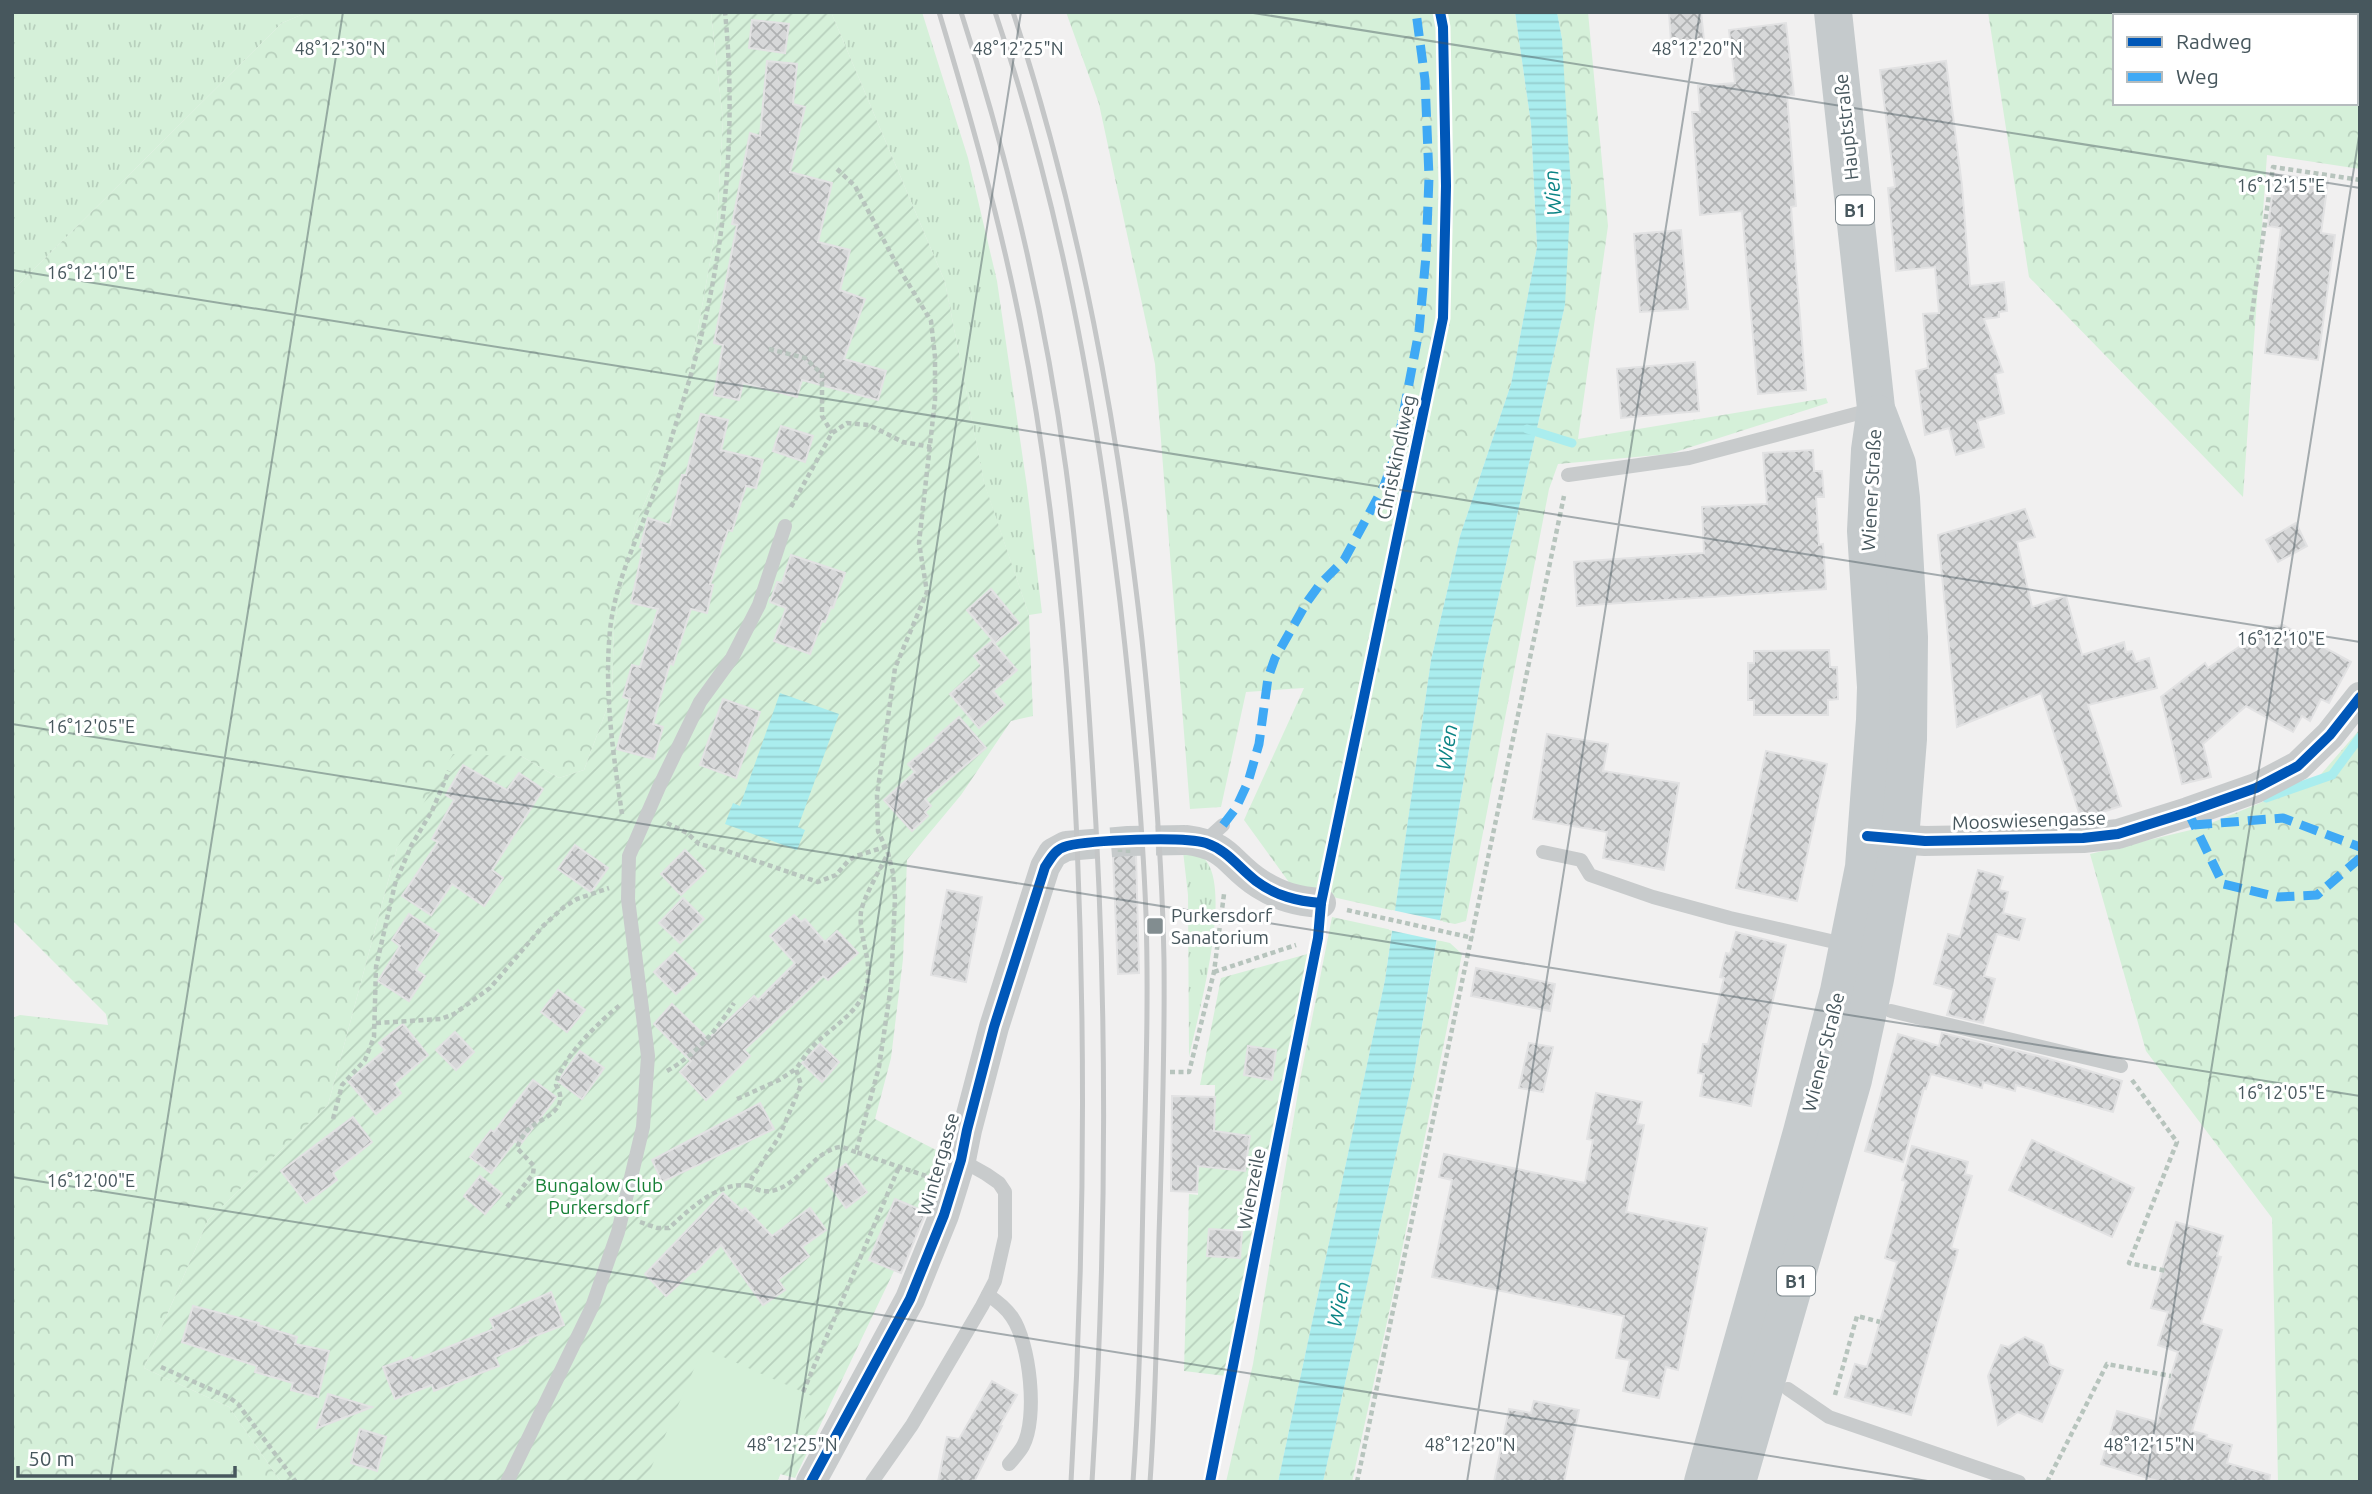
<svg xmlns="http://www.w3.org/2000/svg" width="2372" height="1494" viewBox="0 0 2372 1494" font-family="Ubuntu,sans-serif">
  <defs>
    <pattern id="grass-tufts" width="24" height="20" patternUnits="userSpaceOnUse" patternTransform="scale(1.75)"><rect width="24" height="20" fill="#d5f0d9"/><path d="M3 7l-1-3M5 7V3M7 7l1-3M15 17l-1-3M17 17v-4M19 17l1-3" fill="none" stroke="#b8d0bd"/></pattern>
    <pattern id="forest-crowns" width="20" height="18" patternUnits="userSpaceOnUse" patternTransform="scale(1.75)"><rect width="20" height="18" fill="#d5f0d9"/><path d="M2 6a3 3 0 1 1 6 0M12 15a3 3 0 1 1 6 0" fill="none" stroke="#b8d0bd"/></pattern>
    <pattern id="garden-furrows" width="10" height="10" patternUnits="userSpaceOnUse" patternTransform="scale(1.75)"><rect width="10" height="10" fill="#d5f0d9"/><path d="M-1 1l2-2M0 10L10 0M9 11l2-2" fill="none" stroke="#b8d0bd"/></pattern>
    <pattern id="water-rules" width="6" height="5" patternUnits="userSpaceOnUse" patternTransform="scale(1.75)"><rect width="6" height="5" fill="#aaedee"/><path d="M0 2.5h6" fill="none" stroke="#94cdce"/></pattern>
    <pattern id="building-cross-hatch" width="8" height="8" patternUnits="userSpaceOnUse" patternTransform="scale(1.75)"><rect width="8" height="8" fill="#d7d8d9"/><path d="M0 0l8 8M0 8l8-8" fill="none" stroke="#b0b2b3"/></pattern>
  </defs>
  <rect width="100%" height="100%" fill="#f1f0f0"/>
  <g fill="url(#grass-tufts)">
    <path d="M12,12H308L282,23L12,291Z"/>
    <path d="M831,12H922L968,158L997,281L1027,487L1042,613L1029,615L984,483L945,282Z"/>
    <path d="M1183,851C1192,853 1201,853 1207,862C1231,897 1198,1015 1189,1057L1188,895Z"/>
  </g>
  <g fill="url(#forest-crowns)" fill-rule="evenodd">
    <path d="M308,12H711L723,120L717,222L696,341L677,426L635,526L614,625L612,695L584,770L559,778L521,756L397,848L328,1105L208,1220L144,1368L229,1407L281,1482H12V1018L20,1015L108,1025L106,1014L12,920V291L282,23Z"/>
    <path d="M1066,12H1515L1531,124L1537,247L1511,384L1460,536L1431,660L1395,911L1337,898L1291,885L1244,820L1304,688L1246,692L1221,807L1190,809L1155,364L1099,104Z"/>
    <path d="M1557,12H1588L1608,226L1578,439L1826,398L1828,403L1669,454L1558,464L1549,489L1466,921L1455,924L1440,921L1484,661L1565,305L1562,39Z"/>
    <path d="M1988,12H2360V169L2267,155L2243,497L2029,277ZM2115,16H2356V103H2115Z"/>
    <path d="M2360,729V1482H2278L2272,1218L2146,1051L2090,854L2199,828L2316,780Z"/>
    <path d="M1332,917L1392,930L1385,980L1278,1482H1226L1253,1364L1300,1080Z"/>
    <path d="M1437,940L1450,943L1462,954L1392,1299L1352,1482H1323L1414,1073Z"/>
  </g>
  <g fill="url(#garden-furrows)">
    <path d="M711,12H831L945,282L984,482L1029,615L1033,716L1011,721L961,795L907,860L903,959L891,1058L875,1119L942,1153L926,1212L900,1273L894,1271L795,1478L780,1474L777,1482H281L229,1407L144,1368L208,1220L328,1105L397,848L453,754L521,756L559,778L584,770L612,695L614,625L635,526L677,426L696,341L717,222L723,120Z"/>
    <path d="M1311,953L1226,1376L1184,1371L1189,1194L1198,1195L1199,1135H1214L1215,1085H1200L1221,978Z"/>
  </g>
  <path fill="#d5f0d9" d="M703,1348L814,1397L777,1482H645Z"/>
  <g fill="url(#water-rules)">
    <path d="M1515,12H1557L1562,39L1571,189L1565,305L1484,661L1414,1073L1323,1482H1278L1385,980L1431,660L1460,536L1511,384L1537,247L1531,124Z"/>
    <path d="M780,693L839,714L798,827L805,830L797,850L725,824L733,803L740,806Z"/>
  </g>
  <path fill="#f1f0f0" d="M1392,910L1443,921L1440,941L1389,930Z"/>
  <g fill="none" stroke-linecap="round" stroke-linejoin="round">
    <g stroke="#aaedee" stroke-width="9">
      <path d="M1527,429L1572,443"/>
      <path d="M2266,798L2332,775L2360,737"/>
    </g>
  </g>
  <g fill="url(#building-cross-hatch)" stroke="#e2e2e3" stroke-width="2">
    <path d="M1669,12H1701L1704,40L1671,42Z"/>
    <path d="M752,20L789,24L785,53L749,48Z"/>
    <path d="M1786,23L1794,95L1787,96L1796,206L1791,207L1806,390L1758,394L1742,211L1700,215L1692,112H1700L1698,86L1735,83L1729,30Z"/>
    <path d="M767,61L797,64L793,104L805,107L790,172L832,183L818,242L850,250L840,290L865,299L844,359L886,371L878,400L802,380L797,397L743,383L739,400L714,395L723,345L714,343L737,225L732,224L750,133L760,136Z"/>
    <path d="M1946,61L1962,186L1970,286L2004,282L2007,311L1999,312V317L1984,319L2003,372L1995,374L2004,413L1977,421L1984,447L1956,455L1949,428L1925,435L1916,371L1928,368L1923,314L1939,313L1935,267L1896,271L1888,188L1895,187L1880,70Z"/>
    <path d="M2275,174L2328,181L2321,233L2335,235L2318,360L2265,353L2281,228L2268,226Z"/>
    <path d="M1681,230L1688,309L1640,312L1634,234Z"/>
    <path d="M1695,362L1699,411L1621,418L1617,369Z"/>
    <path d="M701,414L728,420L721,450L763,460L756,488L746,486L732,531L728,530L710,584L713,585L707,613L691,609L673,665L670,663L653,724L663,727L654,759L617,749L630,699L623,697L632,665L640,667L658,609L631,603L643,548L640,547L648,518L670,525L682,475H686Z"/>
    <path d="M781,426L813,436L805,462L773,451Z"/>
    <path d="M1813,450L1814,471H1822L1824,497H1816L1819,545L1823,544L1826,589L1577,606L1574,562L1704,553L1702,507L1767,504L1763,453Z"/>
    <path d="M2025,509L2035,537L2017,542L2032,607L2066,596L2082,655L2124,642L2126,652L2132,651L2136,662L2149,658L2157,688L2088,705L2121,806L2081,819L2041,693L1957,727L1938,535Z"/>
    <path d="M2296,523L2307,546L2278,562L2266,540Z"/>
    <path d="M791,555L845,573L833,608L831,607L825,622L822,621L810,654L774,641L786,608L770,602L777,582L782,583Z"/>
    <path d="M991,589L1019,623L995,643L967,610Z"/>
    <path d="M2283,625L2351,662L2329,703L2321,699L2310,721L2302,716L2293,732L2246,706L2203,744L2211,777L2182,784L2161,697L2205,663L2208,668L2258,634L2257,629Z"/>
    <path d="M992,641L1017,670L993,691L1005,705L979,728L950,694L982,666L974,656Z"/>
    <path d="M1829,650L1830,667H1837L1838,699L1828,700V715H1754V700H1748V663H1754V651Z"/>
    <path d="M723,699L760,712L736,778L700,765Z"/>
    <path d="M959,717L986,748L925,799L931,806L925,812L928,816L912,831L884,800L915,772L908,764L937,740L935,738Z"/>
    <path d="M1547,734L1608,744L1603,771L1679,783L1664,870L1603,858L1607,832L1533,819Z"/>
    <path d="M1766,751L1827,764L1797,901L1736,888Z"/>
    <path d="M463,765L507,790L519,773L543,789L492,870L503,878L484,906L452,884L431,915L402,896L438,842L432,839L454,800L446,795Z"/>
    <path d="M575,845L608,868L591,892L558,869Z"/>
    <path d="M685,850L706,871L681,895L661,874Z"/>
    <path d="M1113,855H1136L1139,973L1118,974Z"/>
    <path d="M1978,870L2003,877L1999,890L2008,892L2003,913L2025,919L2019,940L1997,934L1984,976L1995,979L1983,1023L1947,1015L1954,990L1934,984L1948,934L1960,937Z"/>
    <path d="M947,890L982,897L966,982L931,975Z"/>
    <path d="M683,898L704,919L680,943L659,923Z"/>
    <path d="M409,914L439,934L416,970L425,976L409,1001L378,981L400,946L392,940Z"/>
    <path d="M794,915L801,922L805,919L825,942L837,931L858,953L828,980L823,976L744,1050L750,1056L706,1100L680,1072L691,1061L654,1024L672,1004L708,1039L754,996L758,1000L795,963L770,936Z"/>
    <path d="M1736,932L1786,945L1765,1033L1751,1106L1700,1096L1704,1074L1698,1073L1703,1044H1708L1724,978L1720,977L1726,953L1730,954Z"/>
    <path d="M675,952L697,974L676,994L654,972Z"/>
    <path d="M1476,968L1555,984L1550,1011L1471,996Z"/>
    <path d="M558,990L585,1010L567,1032L541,1012Z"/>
    <path d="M403,1024L428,1055L394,1084L401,1093L376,1114L348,1081L385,1050L379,1043Z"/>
    <path d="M455,1032L474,1052L456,1070L436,1050Z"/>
    <path d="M1942,1033L2046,1058L2122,1081L2113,1112L2016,1085L2015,1091L1983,1082L1982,1088L1931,1074L1926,1089L1924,1088L1903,1162L1865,1151L1898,1034L1939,1046Z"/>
    <path d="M1529,1043L1553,1047L1543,1092L1519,1088Z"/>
    <path d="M820,1044L839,1062L822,1082L802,1063Z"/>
    <path d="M1248,1046L1276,1050L1272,1080L1244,1075Z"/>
    <path d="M580,1051L604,1068L582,1099L558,1081Z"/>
    <path d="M533,1080L556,1097L520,1145L515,1141L491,1173L470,1157L491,1130L494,1132Z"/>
    <path d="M1596,1093L1642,1102L1637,1124L1644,1125L1626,1212L1707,1228L1678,1370L1666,1367L1659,1398L1623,1391L1630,1360L1616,1358L1624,1316L1432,1277L1452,1180L1439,1177L1444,1154L1585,1183L1593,1140L1587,1139Z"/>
    <path d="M1172,1096L1215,1097L1214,1131L1250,1136L1245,1171L1198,1166L1197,1192L1171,1191Z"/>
    <path d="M760,1103L774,1129L662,1182L652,1160Z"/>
    <path d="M353,1117L372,1142L333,1173L337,1180L306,1203L281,1171Z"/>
    <path d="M2032,1140L2134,1188L2112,1237L2009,1190Z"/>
    <path d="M1912,1146L1968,1162L1965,1174L1972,1176L1951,1248L1958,1250L1911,1415L1845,1397L1855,1364L1867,1367L1897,1262L1885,1258L1906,1181L1902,1180Z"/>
    <path d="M846,1164L867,1192L846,1208L825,1179Z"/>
    <path d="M480,1176L502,1194L485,1214L464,1196Z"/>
    <path d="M723,1193L742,1211L745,1208L772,1236L810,1208L826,1230L802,1247L809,1256L778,1280L785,1290L763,1305L721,1245L695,1272L693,1271L666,1296L645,1274Z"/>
    <path d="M895,1199L926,1212L901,1273L869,1260Z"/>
    <path d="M2176,1222L2223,1236L2217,1256L2221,1257L2201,1323L2222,1330L2192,1431L2207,1435L2206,1438L2232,1445L2227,1463L2270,1475L2269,1482H2161L2101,1464L2117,1411L2157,1422L2178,1352L2158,1345L2168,1312L2151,1308Z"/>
    <path d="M1209,1229L1242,1231L1240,1258L1207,1256Z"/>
    <path d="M551,1292L564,1325L527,1339L528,1342L495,1357L499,1366L434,1391L432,1385L395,1399L383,1367L411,1357L413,1361L494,1329L490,1319Z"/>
    <path d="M193,1306L259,1323L258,1325L297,1337L295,1344L329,1351L318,1397L291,1390L293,1383L255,1372L257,1366L182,1342Z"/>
    <path d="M2025,1337L2043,1345L2050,1365L2063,1370L2042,1422L2018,1412L1998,1425L1988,1376L2001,1345L2008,1347Z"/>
    <path d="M992,1381L1017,1395L1000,1425L1002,1426L974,1482H938L947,1437L959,1439Z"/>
    <path d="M328,1394L372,1407L317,1428Z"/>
    <path d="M1534,1401L1579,1410L1564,1482H1494L1509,1409L1531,1413Z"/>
    <path d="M360,1429L386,1437L377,1471L351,1463Z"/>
  </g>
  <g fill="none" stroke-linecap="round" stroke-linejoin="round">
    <path stroke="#c6cacb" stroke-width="30" stroke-dasharray="30 15" stroke-linecap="butt" d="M1066,846L1128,841L1187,840"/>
    <g stroke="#b7c4bd" stroke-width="4.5" stroke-dasharray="5 3.5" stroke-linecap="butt">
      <path d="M837,169L855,186L897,265L931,321L935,357V400L919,543L927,592L895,668L877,795L878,831L888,853L893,873L895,898L891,986L879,1067L856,1152L926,1176"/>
      <path d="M2251,320L2273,167L2360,180"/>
      <path d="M769,349L805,358L822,374V416L832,433"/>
      <path d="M791,507L832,433L847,423L869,425L903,442L931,447"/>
      <path d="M622,814C613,753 604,692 610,630C616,573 646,523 662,469C675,425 690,382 701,337C727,231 736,121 725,12"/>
      <path d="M667,823L687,833L699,844L724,850L818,882L836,875L848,861L856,856L885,847"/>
      <path d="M1120,841V852"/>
      <path d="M1128,841V853"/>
      <path d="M1347,910L1473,938"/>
      <path d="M1214,972L1296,945"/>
      <path d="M376,1023L441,1019L454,1014L490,988L543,926L564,907L577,899L609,888"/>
      <path d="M667,1071C695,1055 717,1030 734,1003"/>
      <path d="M1170,1072H1189L1214,972L1224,894"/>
      <path d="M2132,1080L2177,1142L2129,1263L2167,1271"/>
      <path d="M737,1099L779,1080L796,1069"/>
      <path d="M333,1119L342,1085L365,1060L374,1037L376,967L395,884L411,846L432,811L449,771"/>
      <path d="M856,1152C851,1151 845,1147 841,1147C810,1149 788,1209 750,1186L752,1178L779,1137L801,1085L796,1069C801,1062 806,1054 812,1047C829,1029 859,1013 866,988C874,962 858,937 861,912C863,898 881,868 888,853"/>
      <path d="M507,1207L533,1174L534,1166L517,1148C519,1142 524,1133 530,1128C543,1117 571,1110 556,1085C560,1059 600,1021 620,1005"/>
      <path d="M640,1222L657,1228H669C690,1209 720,1180 750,1186"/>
      <path d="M161,1367L230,1398L238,1404L296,1482"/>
      <path d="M803,1392L899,1167"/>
      <path d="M1835,1395L1857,1316L1880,1322"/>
      <path d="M1357,1482L1564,496"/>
      <path d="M2047,1482L2107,1364L2171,1376"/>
    </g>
    <g stroke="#c8cbcc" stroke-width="14">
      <path d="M1568,475L1689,458L1874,409"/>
      <path d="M1204,842L1223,825"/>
      <path d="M1543,852L1581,860L1590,875L1653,897L1730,918L1848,945"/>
      <path d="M1891,1011L2121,1066"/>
      <path d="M988,1295C997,1301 1006,1308 1012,1317C1030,1343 1038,1418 1023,1446C1019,1453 1014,1458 1009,1464"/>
      <path d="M1788,1389L1829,1417L2019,1482"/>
      <path d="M507,1482L592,1307L618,1232L643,1127L648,1056L628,899L629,856L659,787L700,702L732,658L759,605L785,526"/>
      <path d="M872,1482L912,1425L982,1306L995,1281L1005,1237V1192L999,1183L986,1174L961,1160"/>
      <path d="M1210,1482L1318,938L1321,903L1443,318L1446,186L1443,27L1440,12"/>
    </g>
    <g stroke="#c8cbcc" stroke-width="30">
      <path d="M1881,838L1925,841L2083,838L2118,834L2188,812L2256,788L2298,766L2330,735L2360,697"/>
      <path d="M1187,840C1231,846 1228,864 1260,884C1281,897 1296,901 1321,903"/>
      <path d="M811,1482L910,1299L944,1215L961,1160L967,1130L994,1027L1045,867L1053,853L1066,846"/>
    </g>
    <g stroke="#c5cacc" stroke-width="38">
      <path d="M1703,1482L1802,1132L1839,991L1864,867L1875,720L1876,687L1866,531L1870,450L1876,408L1833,12"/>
      <path d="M1737,1482L1853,1080L1875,979L1900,839L1908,739L1909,637L1901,498L1897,464L1878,414"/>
    </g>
    <g stroke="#c4c6c7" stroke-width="5">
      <path d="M939,12C970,115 999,217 1020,322C1054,493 1069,667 1077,841C1086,1055 1084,1268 1071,1482"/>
      <path d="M961,12C1009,161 1045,314 1066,469C1079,565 1086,662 1092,759C1108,1000 1107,1241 1092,1482"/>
      <path d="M995,12C1060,203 1096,402 1120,602C1132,706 1142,810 1146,915C1149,1009 1145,1104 1143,1198C1141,1293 1140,1387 1133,1482"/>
      <path d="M1013,12C1080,217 1118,426 1142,640C1153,746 1162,853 1164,960C1165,1052 1162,1144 1159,1236C1157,1318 1156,1400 1150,1482"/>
    </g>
    <g stroke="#3fa9f5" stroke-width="9" stroke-dasharray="18 9" stroke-linecap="butt">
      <path d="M2188,812L2223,884L2278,897L2317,895L2360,858"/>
      <path d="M1223,825L1236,808L1248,782L1259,744L1268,678L1275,658L1307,602L1320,584L1344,560L1384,486L1396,452L1419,331L1426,256L1429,177L1425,80L1416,12"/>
      <path d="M2194,825L2283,818L2360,847"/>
    </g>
    <defs>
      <g id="cycleway">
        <path d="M1867,836L1925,841L2083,838L2118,834L2188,812L2256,788L2298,766L2330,735L2360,697"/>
        <path d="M811,1482L910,1299L944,1215L961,1160L967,1130L994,1027L1045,867C1051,858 1055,849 1067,846C1091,840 1183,836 1206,843C1227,850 1239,868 1256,881C1276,896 1297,901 1321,903"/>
        <path d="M1210,1482L1318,938L1321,903L1443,318L1446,186L1443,27L1440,12"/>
      </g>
    </defs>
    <use href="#cycleway" stroke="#fff" stroke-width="15"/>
    <use href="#cycleway" stroke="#0057b8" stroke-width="10"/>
  </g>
  <path fill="none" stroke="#47575d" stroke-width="2" stroke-opacity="0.45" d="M1247,12L2360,188M12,270L2360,642M12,724L2360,1096M12,1177L1934,1482M110,1482L343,12M789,1482L1021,12M1467,1482L1700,12M2146,1482L2360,130"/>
  <rect fill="#828d90" stroke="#fff" stroke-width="2.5" x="1146" y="917" width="18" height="18" rx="3.5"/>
  <g text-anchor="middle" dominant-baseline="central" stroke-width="6" stroke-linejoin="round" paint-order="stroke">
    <g fill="#fff" stroke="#7e898e" stroke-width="2">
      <rect x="1836" y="195.5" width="38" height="29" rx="5"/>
      <rect x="1777" y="1266.5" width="38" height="29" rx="5"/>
    </g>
    <g font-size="18" font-weight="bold" fill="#47575d">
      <text x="1855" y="210">B1</text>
      <text x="1796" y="1281">B1</text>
    </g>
    <g font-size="19" fill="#47575d" stroke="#fff">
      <text transform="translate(1846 127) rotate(-96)">Hauptstraße</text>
      <text transform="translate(1396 457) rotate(-78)">Christkindlweg</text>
      <text transform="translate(1871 490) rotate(-87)">Wiener Straße</text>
      <text transform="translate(2029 820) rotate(-2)">Mooswiesengasse</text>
      <text transform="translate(1823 1052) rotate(-76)">Wiener Straße</text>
      <text transform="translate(938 1164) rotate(-74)">Wintergasse</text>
      <text transform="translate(1251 1189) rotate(-79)">Wienzeile</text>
    </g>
    <g font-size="19" fill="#47575d" stroke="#fff" text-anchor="start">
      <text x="1171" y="915">Purkersdorf<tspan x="1171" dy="22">Sanatorium</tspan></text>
    </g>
    <g font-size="19" fill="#168036" stroke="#fff">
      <text x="599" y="1185">Bungalow Club<tspan x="599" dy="22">Purkersdorf</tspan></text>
    </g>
    <g font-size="21" font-style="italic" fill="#0c8485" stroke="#fff">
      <text transform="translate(1552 193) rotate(-95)">Wien</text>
      <text transform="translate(1446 747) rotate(-81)">Wien</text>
      <text transform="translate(1338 1304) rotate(-78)">Wien</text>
    </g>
  </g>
  <g font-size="18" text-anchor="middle" fill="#47575d" stroke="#fff" stroke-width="6" stroke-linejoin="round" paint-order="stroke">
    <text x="340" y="55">48°12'30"N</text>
    <text x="1018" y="55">48°12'25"N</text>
    <text x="1697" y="55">48°12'20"N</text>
    <text x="2281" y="192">16°12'15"E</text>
    <text x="91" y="279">16°12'10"E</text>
    <text x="2281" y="645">16°12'10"E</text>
    <text x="91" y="733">16°12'05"E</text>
    <text x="2281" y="1099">16°12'05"E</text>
    <text x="91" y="1187">16°12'00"E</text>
    <text x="792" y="1451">48°12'25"N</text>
    <text x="1470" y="1451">48°12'20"N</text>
    <text x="2149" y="1451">48°12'15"N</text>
  </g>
  <rect width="2372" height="1494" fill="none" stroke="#47575d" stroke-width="28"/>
  <rect x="2113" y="14" width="245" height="91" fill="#ffffff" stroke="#b5bcbe" stroke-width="2"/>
  <rect x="2127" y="37" width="35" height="10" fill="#0057b8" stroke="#b5bcbe" stroke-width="2"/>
  <text x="2176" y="49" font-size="21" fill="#47575d">Radweg</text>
  <rect x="2127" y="72" width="35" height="10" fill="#3fa9f5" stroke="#b5bcbe" stroke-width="2"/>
  <text x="2176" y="84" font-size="21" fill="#47575d">Weg</text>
  <path d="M18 1466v10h217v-10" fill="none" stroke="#47575d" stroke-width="3.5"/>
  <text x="28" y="1466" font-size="21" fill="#47575d" stroke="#ffffff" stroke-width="5" paint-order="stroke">50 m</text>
</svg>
